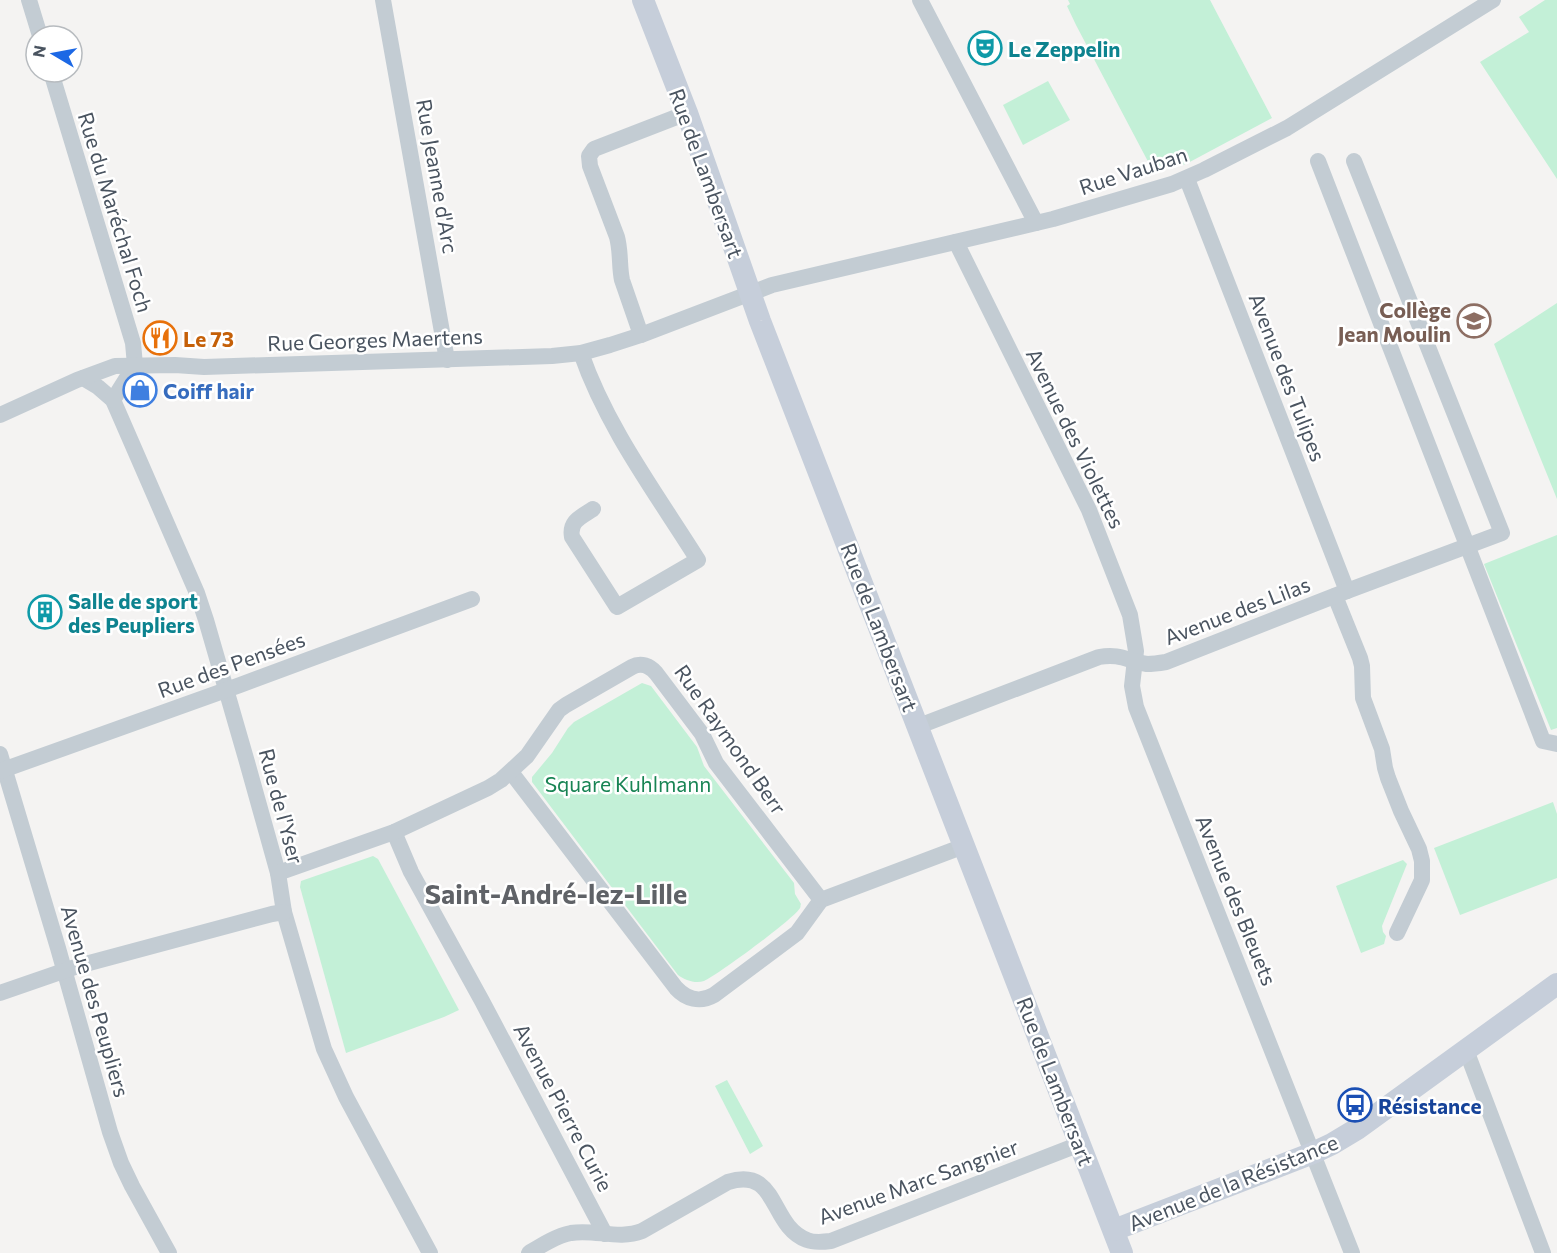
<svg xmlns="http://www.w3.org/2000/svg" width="1557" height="1253" viewBox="0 0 1557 1253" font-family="Commissioner,sans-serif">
  <rect width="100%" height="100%" fill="#f4f3f2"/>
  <g fill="#c3f0d7">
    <path d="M1068,0H1210L1272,118L1186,164L1153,171L1076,25L1067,6L1070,4Z"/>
    <path d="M1545,0H1557V179L1480,62L1529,32L1519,17Z"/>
    <path d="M1048,81L1070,120L1023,145L1003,105Z"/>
    <path d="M1557,303V499L1494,344Z"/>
    <path d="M1557,535V728L1551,730L1484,564Z"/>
    <path d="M642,683L651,686L697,747L704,766L794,883L795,894L801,904C800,905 801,907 800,908C795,918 715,977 704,981C695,984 685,980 678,975L532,782V777L552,753L568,728L574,722Z"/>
    <path d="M1553,802L1557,814V878L1460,915L1434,848Z"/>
    <path d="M373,856L378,859L459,1010L444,1017L346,1053L300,887L301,881Z"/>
    <path d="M1403,860L1407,864L1382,926L1383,932L1386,936L1384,944L1361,953L1336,886Z"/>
    <path d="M727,1080L763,1146L750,1154L715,1086Z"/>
  </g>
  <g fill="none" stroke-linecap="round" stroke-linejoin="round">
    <g stroke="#c3ccd3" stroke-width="16">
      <path d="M29,0L40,36"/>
      <path d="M383,0L447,360"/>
      <path d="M920,0L1036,223"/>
      <path d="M51,72L133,343L135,365"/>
      <path d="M1318,161L1543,741L1557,744"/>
      <path d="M1187,179L1347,591"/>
      <path d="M956,242L1089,510L1130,615L1136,651L1132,686L1136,707L1352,1253"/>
      <path d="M641,335L622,280C619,266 621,252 617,237L590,166L589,156L594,149L687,113"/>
      <path d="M581,353C607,428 656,493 698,560L617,607L572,537C569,521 581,517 593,509"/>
      <path d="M83,378L98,387L113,400L197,593L206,620L247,762L278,873L284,912L324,1049L346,1097L430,1253"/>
      <path d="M113,400L135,365"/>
      <path d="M0,415L77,380L115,366L175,365L204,367L552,356L581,353L610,345L641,335L772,285L1053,219L1172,184L1204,170L1287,128L1493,0"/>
      <path d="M1335,596L1360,658L1362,666L1363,698L1382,749L1385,768L1388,778L1401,811L1419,849L1422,861V880L1397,933"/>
      <path d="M919,726L1099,657C1120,653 1128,661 1147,664C1153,664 1160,663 1166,662L1347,591L1502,533L1354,161"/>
      <path d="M0,754L58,948L110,1132L121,1163L132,1186L169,1253"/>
      <path d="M0,771L240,685L472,599"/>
      <path d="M511,772L676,988C686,999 700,1003 714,995L797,933L821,900L964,846"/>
      <path d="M394,832L411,872L482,1001L605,1234"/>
      <path d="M278,873L394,832L488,788L501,780L527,756L559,710L566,705L632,667C641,662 650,666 656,673L702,734L716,763L821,900"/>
      <path d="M0,993L78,966L272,914L284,912"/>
      <path d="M1466,1050L1543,1253"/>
      <path d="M529,1253C542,1245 556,1236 571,1233C595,1229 619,1240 642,1231L728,1182C779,1166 769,1226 807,1240C814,1243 823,1242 831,1241L1080,1144"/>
    </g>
    <g stroke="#c6ceda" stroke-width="22">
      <path d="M643,0L687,113L760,321L1122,1253"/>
      <path d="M1114,1230L1313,1153L1332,1144L1357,1129L1557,984"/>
    </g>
  </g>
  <defs>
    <symbol id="theatre-ring" viewBox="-11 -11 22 22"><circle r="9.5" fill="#fff" stroke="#0f9aa8" stroke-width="1.5"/><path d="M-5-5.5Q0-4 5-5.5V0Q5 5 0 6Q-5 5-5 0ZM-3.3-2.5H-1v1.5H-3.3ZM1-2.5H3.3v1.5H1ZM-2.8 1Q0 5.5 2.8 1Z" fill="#0f9aa8"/></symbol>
    <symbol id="school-ring" viewBox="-11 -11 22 22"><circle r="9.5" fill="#fff" stroke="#8d6e63" stroke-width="1.5"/><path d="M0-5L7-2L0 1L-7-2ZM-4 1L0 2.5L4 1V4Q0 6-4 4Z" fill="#8d6e63"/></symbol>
    <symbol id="restaurant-ring" viewBox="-11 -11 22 22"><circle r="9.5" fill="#fff" stroke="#e8710a" stroke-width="1.5"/><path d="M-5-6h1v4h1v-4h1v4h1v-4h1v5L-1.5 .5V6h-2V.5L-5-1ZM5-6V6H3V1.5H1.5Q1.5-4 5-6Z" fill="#e8710a"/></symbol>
    <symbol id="shop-ring" viewBox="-11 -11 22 22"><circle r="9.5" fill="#fff" stroke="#3f7fe0" stroke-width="1.5"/><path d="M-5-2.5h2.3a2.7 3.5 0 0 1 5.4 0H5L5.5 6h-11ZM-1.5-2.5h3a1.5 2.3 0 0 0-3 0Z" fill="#3f7fe0"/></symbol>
    <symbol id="building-ring" viewBox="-11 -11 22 22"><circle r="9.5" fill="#fff" stroke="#0f9aa8" stroke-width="1.5"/><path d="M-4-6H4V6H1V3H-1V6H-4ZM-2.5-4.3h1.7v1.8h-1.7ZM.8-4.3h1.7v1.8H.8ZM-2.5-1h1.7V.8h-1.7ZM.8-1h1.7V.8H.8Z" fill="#0f9aa8"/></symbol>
    <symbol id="bus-ring" viewBox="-11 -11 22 22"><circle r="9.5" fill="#fff" stroke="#1a4fb4" stroke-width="1.5"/><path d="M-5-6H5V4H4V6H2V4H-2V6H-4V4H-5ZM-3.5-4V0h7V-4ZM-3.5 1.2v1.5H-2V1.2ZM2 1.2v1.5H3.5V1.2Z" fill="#1a4fb4"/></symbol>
  </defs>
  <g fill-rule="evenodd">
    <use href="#theatre-ring" x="966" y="29" width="38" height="38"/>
    <use href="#school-ring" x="1455" y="302" width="38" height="38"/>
    <use href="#restaurant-ring" x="141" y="319" width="38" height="38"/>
    <use href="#shop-ring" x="121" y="371" width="38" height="38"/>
    <use href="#building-ring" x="26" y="593" width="38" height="38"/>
    <use href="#bus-ring" x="1336" y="1086" width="38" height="38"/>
  </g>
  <g text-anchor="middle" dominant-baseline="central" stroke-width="5" stroke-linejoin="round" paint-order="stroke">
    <g font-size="21" font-weight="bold" fill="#0d838f" stroke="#fff" text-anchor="start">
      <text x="1008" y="48">Le Zeppelin</text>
      <text x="68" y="600">Salle de sport<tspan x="68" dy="24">des Peupliers</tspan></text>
    </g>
    <g font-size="21" fill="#4a5460" stroke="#fff">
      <text transform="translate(1133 170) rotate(-18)">Rue Vauban</text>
      <text transform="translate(707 173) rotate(70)">Rue de Lambersart</text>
      <text transform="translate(438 176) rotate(80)">Rue Jeanne d'Arc</text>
      <text transform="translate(116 212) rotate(73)">Rue du Maréchal Foch</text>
      <text transform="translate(375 339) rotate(-2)">Rue Georges Maertens</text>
      <text transform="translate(1288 377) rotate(69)">Avenue des Tulipes</text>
      <text transform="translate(1076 438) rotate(64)">Avenue des Violettes</text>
      <text transform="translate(1237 610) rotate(-21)">Avenue des Lilas</text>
      <text transform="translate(880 627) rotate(69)">Rue de Lambersart</text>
      <text transform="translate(231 664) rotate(-20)">Rue des Pensées</text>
      <text transform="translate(731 739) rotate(55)">Rue Raymond Berr</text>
      <text transform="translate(282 806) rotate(75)">Rue de l'Yser</text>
      <text transform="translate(1237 900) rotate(68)">Avenue des Bleuets</text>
      <text transform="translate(96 1001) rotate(74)">Avenue des Peupliers</text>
      <text transform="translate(1056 1081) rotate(69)">Rue de Lambersart</text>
      <text transform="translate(564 1107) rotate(62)">Avenue Pierre Curie</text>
      <text transform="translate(918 1181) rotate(-20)">Avenue Marc Sangnier</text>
      <text transform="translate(1233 1182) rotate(-22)">Avenue de la Résistance</text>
    </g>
    <g font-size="21" font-weight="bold" fill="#785e54" stroke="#fff" text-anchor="end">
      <text x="1451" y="309">Collège<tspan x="1451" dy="24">Jean Moulin</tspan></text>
    </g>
    <g font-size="21" font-weight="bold" fill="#c56008" stroke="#fff" text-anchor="start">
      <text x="183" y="338">Le 73</text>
    </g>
    <g font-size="21" font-weight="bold" fill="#366cbe" stroke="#fff" text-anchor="start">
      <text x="163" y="390">Coiff hair</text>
    </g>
    <g font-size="21" fill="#188454" stroke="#fff">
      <text x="628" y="783">Square Kuhlmann</text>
    </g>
    <g font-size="21" font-weight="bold" fill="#164399" stroke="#fff" text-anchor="start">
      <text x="1378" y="1105">Résistance</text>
    </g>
    <g font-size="27" font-weight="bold" fill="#5f6267" stroke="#fff">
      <text x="556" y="893">Saint-André-lez-Lille</text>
    </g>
  </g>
  <g transform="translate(54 54) rotate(280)"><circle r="28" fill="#ffffff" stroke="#b7bbbf" stroke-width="1.5"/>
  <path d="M0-4.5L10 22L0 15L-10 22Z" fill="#1c68e5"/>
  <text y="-9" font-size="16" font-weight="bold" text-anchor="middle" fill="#4a5460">N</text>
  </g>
</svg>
